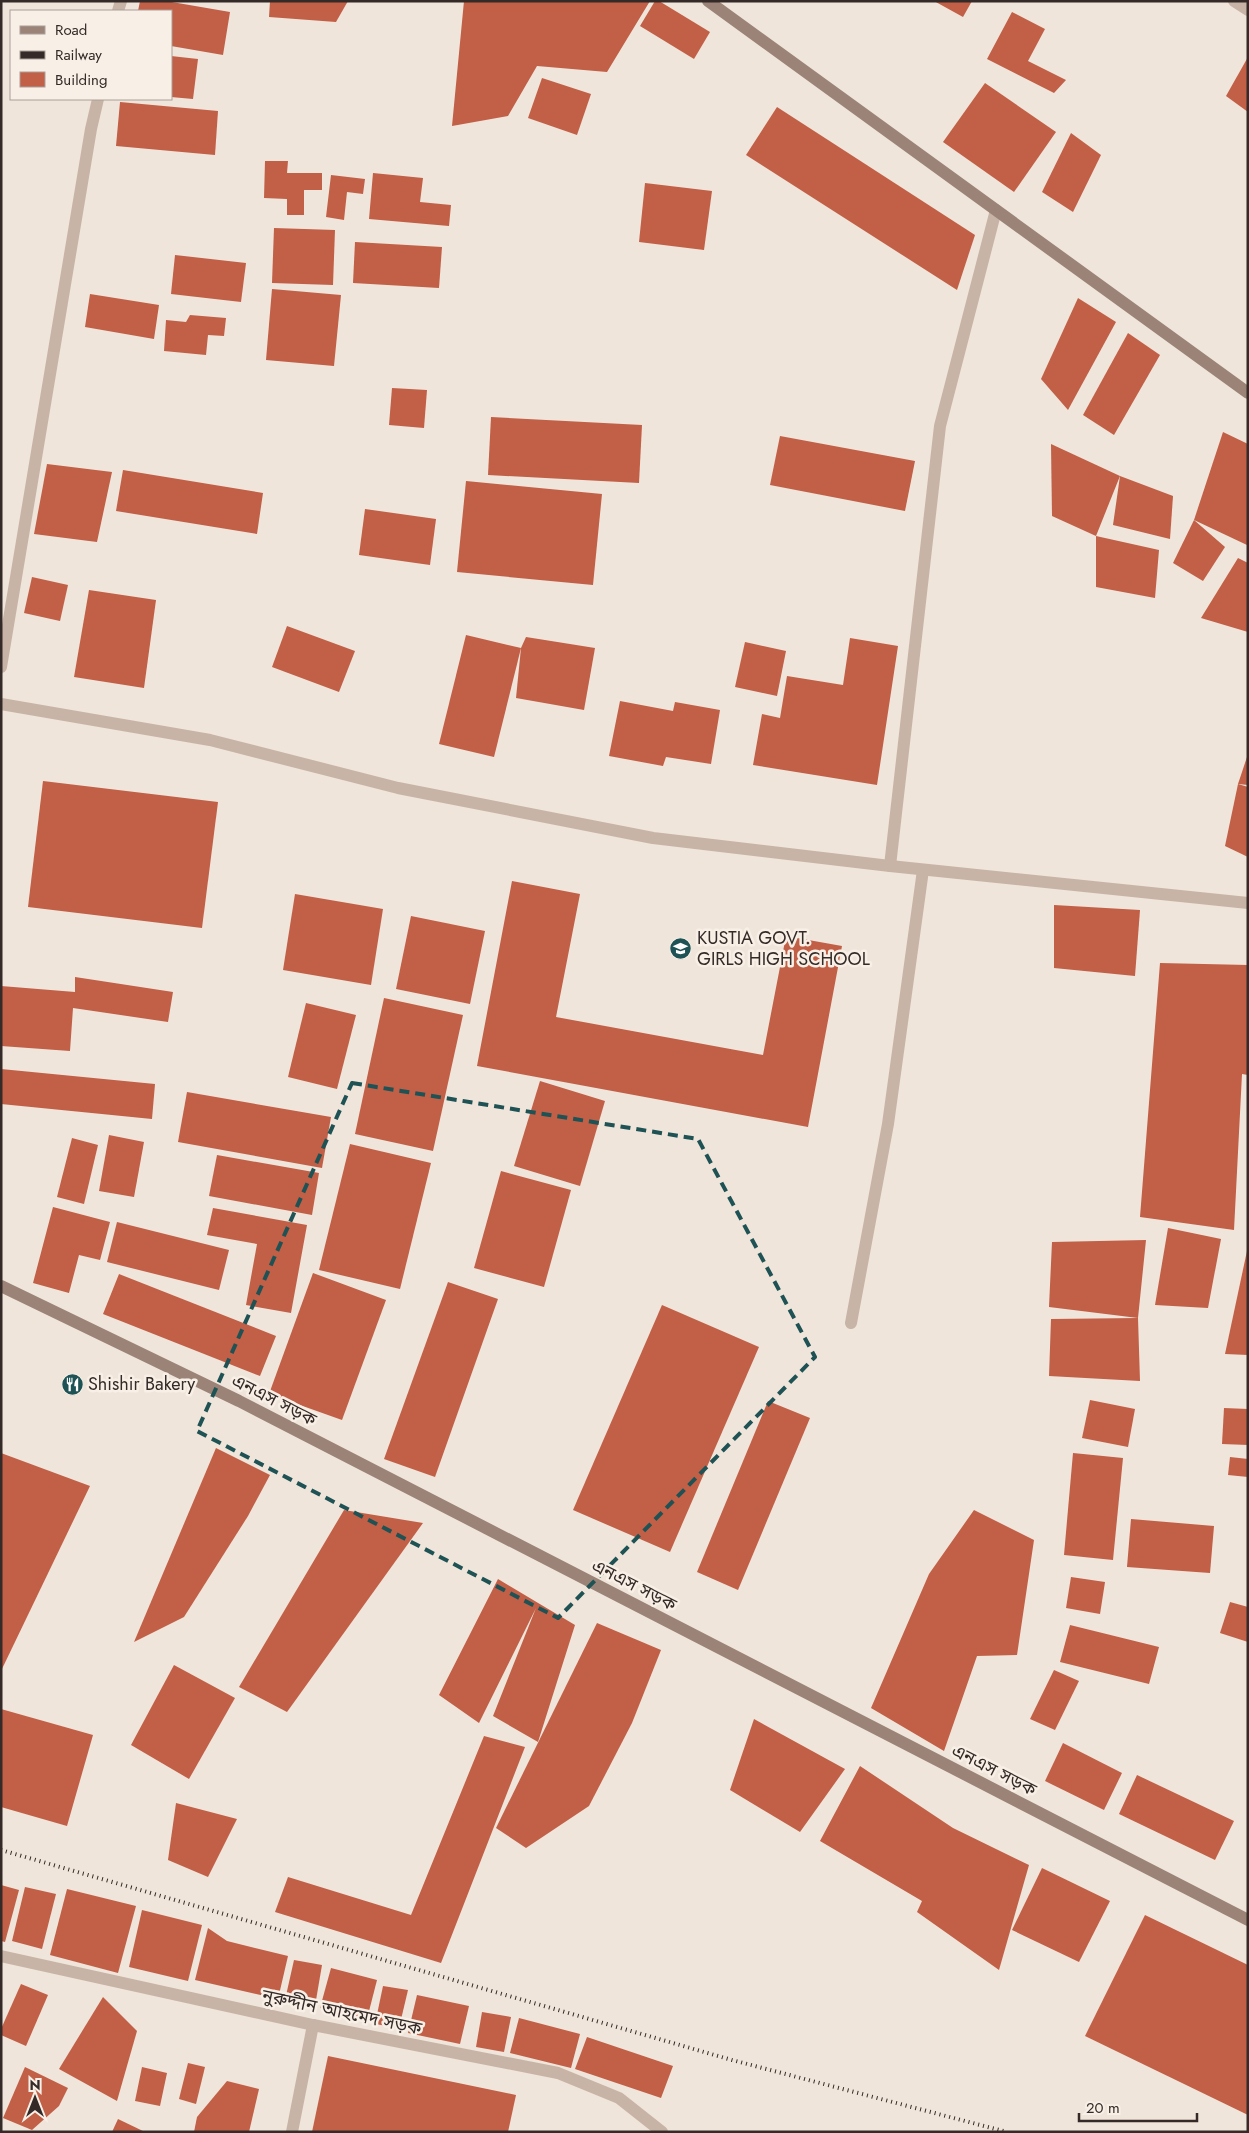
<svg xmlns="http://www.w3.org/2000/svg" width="1249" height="2133" viewBox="0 0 1249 2133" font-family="Jost,'Noto Sans Bengali',sans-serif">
  <rect width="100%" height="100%" fill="#f0e5da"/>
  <g fill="#c15f47">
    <path d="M140,1H166L230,12L223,55L171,46V11H138Z"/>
    <path d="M270,1H348L336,22L269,17Z"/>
    <path d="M464,1H650L607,72L537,66L508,116L452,126Z"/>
    <path d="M655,1H659L710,32L694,59L640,26Z"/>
    <path d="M934,1H972L963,17Z"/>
    <path d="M1012,12L1045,29L1028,61L1066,80L1054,93L987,59Z"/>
    <path d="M171,56L198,59L193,99L171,97Z"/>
    <path d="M1248,57V112L1226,96Z"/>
    <path d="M542,78L591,94L577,135L528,118Z"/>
    <path d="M985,83L1056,132L1014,192L943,142Z"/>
    <path d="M120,102L218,111L215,155L116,146Z"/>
    <path d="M777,107L975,235L957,290L746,155Z"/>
    <path d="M1071,133L1101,155L1073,212L1042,192Z"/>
    <path d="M265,161H288L287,173H322V190H304V215H287V199L264,198Z"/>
    <path d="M373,173L423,178L420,202L451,205L449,226L369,219Z"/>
    <path d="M331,175L365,179L363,194L347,192L344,220L326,217Z"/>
    <path d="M645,183L712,191L704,250L639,242Z"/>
    <path d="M274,228L335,230L333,285L272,283Z"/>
    <path d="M355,242L442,247L439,288L353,283Z"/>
    <path d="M175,255L246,263L241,302L171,294Z"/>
    <path d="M272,289L341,295L334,366L266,360Z"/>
    <path d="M90,294L159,305L154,339L85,327Z"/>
    <path d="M1078,298L1116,322L1068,410L1041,379Z"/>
    <path d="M190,315L226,318L224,336L208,335L206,355L164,351L166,320L186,322Z"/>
    <path d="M1128,333L1160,355L1114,435L1083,415Z"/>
    <path d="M392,388L427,390L424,428L389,425Z"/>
    <path d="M491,417L642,425L639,483L488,475Z"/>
    <path d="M1223,432L1248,444L1247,545L1194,520Z"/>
    <path d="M780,436L915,461L905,511L770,485Z"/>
    <path d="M1051,444L1120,476L1096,536L1052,516Z"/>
    <path d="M47,464L112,472L97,542L34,534Z"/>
    <path d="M123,470L263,493L257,534L116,511Z"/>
    <path d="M1120,476L1173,496L1170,539L1113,525Z"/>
    <path d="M466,481L602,494L593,585L457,572Z"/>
    <path d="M365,509L436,519L430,565L359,555Z"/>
    <path d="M1194,520L1225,547L1203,581L1173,563Z"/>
    <path d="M1096,536L1159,550L1155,598L1096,587Z"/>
    <path d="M1238,558L1248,563V632L1201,618Z"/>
    <path d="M32,577L68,585L60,621L24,613Z"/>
    <path d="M89,590L156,600L144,688L74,677Z"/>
    <path d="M287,626L355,651L339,692L272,667Z"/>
    <path d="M466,635L521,648L494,757L439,744Z"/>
    <path d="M526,637L595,648L584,710L516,698L521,648Z"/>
    <path d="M850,638L898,646L877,785L753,765L762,714L780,718L787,676L843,685Z"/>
    <path d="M745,642L786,651L777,696L735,687Z"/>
    <path d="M620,701L673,711L675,702L720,710L711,764L666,757L663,766L609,756Z"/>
    <path d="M1247,757L1248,785L1238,784Z"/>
    <path d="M43,781L218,802L202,928L28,907Z"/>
    <path d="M1238,784L1248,787V857L1225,846Z"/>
    <path d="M512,881L580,894L556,1017L763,1055L786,936L842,946L808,1127L477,1066Z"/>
    <path d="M295,894L383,909L371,985L283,970Z"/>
    <path d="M1054,905L1140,910L1135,976L1054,968Z"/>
    <path d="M411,916L485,931L470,1004L396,989Z"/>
    <path d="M1160,963L1248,965V1075L1242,1074L1234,1230L1140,1217Z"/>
    <path d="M75,977L173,992L168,1022L73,1008L70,1051L1,1046V986L75,992Z"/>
    <path d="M384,998L463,1015L433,1151L355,1134Z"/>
    <path d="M306,1003L356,1015L337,1089L288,1077Z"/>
    <path d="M1,1069L155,1084L152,1119L1,1104Z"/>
    <path d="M540,1081L605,1101L580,1186L514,1166Z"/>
    <path d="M187,1092L331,1117L322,1168L178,1142Z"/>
    <path d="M109,1135L144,1142L134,1197L99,1191Z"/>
    <path d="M72,1138L98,1145L84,1204L57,1197Z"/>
    <path d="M350,1144L431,1163L400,1289L319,1270Z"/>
    <path d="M217,1155L319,1173L312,1215L209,1196Z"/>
    <path d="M501,1171L571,1190L544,1287L474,1268Z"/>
    <path d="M53,1207L110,1222L100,1260L79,1255L69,1293L33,1283Z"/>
    <path d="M213,1208L307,1225L291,1313L246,1305L257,1244L207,1235Z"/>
    <path d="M117,1222L229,1250L219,1290L107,1262Z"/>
    <path d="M1168,1228L1221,1239L1208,1308L1155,1305Z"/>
    <path d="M1146,1240L1138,1318L1140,1381L1049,1376L1051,1319L1138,1318L1049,1307L1052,1242Z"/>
    <path d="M1247,1251L1248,1355L1225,1354Z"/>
    <path d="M313,1273L386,1300L342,1420L269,1394Z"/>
    <path d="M119,1274L276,1336L260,1376L103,1314Z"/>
    <path d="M448,1282L498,1299L435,1477L384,1459Z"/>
    <path d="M662,1305L759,1347L670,1552L573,1510Z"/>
    <path d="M1090,1400L1135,1409L1128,1447L1082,1438Z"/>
    <path d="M768,1401L810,1418L738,1590L697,1572Z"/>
    <path d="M1224,1408L1248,1409V1445L1222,1444Z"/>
    <path d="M216,1448L270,1475L248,1516L184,1617L134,1642Z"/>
    <path d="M1,1453L90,1486L1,1671Z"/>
    <path d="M1073,1453L1123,1458L1113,1560L1064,1555Z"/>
    <path d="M1230,1457L1248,1459V1477L1228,1475Z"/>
    <path d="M344,1510L423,1523L287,1712L239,1687Z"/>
    <path d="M974,1510L1034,1540L1017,1655L977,1656L944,1751L871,1708L929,1574Z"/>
    <path d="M1131,1519L1214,1526L1210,1573L1127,1567Z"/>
    <path d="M1071,1577L1105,1582L1100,1614L1066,1608Z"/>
    <path d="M498,1579L575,1625L538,1742L493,1716L536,1608L479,1723L439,1695Z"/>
    <path d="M1230,1602L1248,1607V1642L1220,1633Z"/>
    <path d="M597,1623L661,1650L632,1723L589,1806L526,1848L496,1828Z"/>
    <path d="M1070,1625L1159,1647L1149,1684L1060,1662Z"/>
    <path d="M174,1665L235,1698L189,1779L131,1745Z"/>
    <path d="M1054,1670L1079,1681L1055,1730L1030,1719Z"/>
    <path d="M1,1709L93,1735L67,1826L1,1807Z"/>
    <path d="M754,1719L845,1769L800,1832L730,1790Z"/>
    <path d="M484,1736L525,1747L441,1963L275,1912L288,1877L411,1915Z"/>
    <path d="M1063,1743L1122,1773L1104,1810L1045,1781Z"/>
    <path d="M860,1766L953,1828L1029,1865L999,1970L917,1912L922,1901L820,1841Z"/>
    <path d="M1137,1775L1234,1821L1215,1860L1119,1814Z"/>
    <path d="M176,1803L237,1819L208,1877L168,1860Z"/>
    <path d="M1042,1868L1110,1901L1079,1962L1012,1930Z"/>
    <path d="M1,1885L19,1890L5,1942L1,1941Z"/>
    <path d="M25,1887L56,1894L42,1949L12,1941Z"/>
    <path d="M67,1889L136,1906L118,1973L50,1955Z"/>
    <path d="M142,1910L202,1925L188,1981L129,1967Z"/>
    <path d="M1145,1915L1248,1965V2115L1085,2036Z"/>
    <path d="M208,1928L227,1941L288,1956L278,1999L195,1980Z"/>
    <path d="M294,1960L322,1965L315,2006L285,2000Z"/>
    <path d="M331,1968L377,1980L367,2019L320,2008Z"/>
    <path d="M21,1984L48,1995L26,2046L1,2035V2029Z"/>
    <path d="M383,1986L408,1990L399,2028L375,2024Z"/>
    <path d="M417,1995L469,2006L460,2044L408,2033Z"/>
    <path d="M103,1997L137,2031L117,2101L59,2069Z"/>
    <path d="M482,2012L511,2017L504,2052L476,2047Z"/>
    <path d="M519,2018L580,2034L571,2068L510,2053Z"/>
    <path d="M587,2037L673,2066L661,2098L575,2069Z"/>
    <path d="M328,2056L516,2095L508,2132H312Z"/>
    <path d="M188,2063L205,2067L196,2104L179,2099Z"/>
    <path d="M25,2067L68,2088L59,2106L32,2130L3,2118Z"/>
    <path d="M142,2067L167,2073L160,2106L135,2101Z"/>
    <path d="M227,2081L259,2089L249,2132H194L197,2117Z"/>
    <path d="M118,2119L145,2132H112Z"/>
  </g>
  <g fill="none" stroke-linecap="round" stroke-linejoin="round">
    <g stroke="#c8b4a6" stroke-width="12">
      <path d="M1234,1L1248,10"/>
      <path d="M118,11L121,1"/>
      <path d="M1,667L91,129L98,99"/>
      <path d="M1,704L210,740L398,788L653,838L890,866L1248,903"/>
      <path d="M890,866L940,426L996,210"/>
      <path d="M851,1323L888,1124L923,870"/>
      <path d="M1,1956L313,2025L558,2073L619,2098L662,2132"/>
      <path d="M292,2132L313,2025"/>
    </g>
    <g stroke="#9b8378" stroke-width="12">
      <path d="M708,1L1248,393"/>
      <path d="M1,1286L239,1401L1248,1920"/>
    </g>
    <path stroke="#342a27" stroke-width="4" stroke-dasharray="1 4" stroke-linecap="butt" d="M1,1850L732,2060L1007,2132"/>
  </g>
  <path fill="none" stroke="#1e5254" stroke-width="4" stroke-dasharray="10 6" stroke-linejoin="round" d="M352,1083L698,1139L815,1357L558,1618L197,1431Z"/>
  <defs>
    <symbol id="school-disc" viewBox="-11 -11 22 22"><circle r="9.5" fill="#1e5254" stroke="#f8efe6"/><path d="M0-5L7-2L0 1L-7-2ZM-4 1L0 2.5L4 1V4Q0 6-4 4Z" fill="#fff"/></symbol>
    <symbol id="restaurant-disc" viewBox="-11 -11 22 22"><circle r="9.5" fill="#1e5254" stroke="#f8efe6"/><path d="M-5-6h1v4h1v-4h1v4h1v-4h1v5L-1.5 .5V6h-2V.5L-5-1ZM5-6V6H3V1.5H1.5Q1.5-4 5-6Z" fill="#fff"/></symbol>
  </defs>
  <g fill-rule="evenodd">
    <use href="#school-disc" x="668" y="936" width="25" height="25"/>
    <use href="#restaurant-disc" x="60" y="1372" width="25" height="25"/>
  </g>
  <g text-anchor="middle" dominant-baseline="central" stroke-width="5" stroke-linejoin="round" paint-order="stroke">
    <g font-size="18" fill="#342a27" stroke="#f8efe6" text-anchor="start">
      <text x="697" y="938">KUSTIA GOVT.<tspan x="697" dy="21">GIRLS HIGH SCHOOL</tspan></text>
      <text x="88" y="1384">Shishir Bakery</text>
    </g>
    <g font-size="18" fill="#342a27" stroke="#f8efe6">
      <text transform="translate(274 1400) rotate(27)">এনএস সড়ক</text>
      <text transform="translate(634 1585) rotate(27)">এনএস সড়ক</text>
      <text transform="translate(994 1770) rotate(27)">এনএস সড়ক</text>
      <text transform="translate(342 2012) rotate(12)">নুরুদ্দীন আহমেদ সড়ক</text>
    </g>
  </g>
  <rect width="1249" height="2133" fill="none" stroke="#342a27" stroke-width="5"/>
  <rect x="10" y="10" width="162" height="90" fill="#f8efe6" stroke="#aaa09a"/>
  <rect x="20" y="26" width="25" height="8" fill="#9b8378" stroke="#aaa09a"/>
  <text x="55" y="35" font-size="15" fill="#342a27">Road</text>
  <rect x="20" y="51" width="25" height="8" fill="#342a27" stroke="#aaa09a"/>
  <text x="55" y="60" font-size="15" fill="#342a27">Railway</text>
  <rect x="20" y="72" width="25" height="15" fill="#c15f47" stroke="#aaa09a"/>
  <text x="55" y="85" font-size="15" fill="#342a27">Building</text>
  <g transform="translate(35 2098)" stroke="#f8efe6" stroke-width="4" paint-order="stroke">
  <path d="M0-4L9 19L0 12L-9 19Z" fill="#342a27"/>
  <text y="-8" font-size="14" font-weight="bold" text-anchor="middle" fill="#342a27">N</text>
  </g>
  <path d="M1079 2113v8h118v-8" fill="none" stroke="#342a27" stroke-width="2.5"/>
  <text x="1086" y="2113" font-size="15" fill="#342a27" stroke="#f8efe6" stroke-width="4" paint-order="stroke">20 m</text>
</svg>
